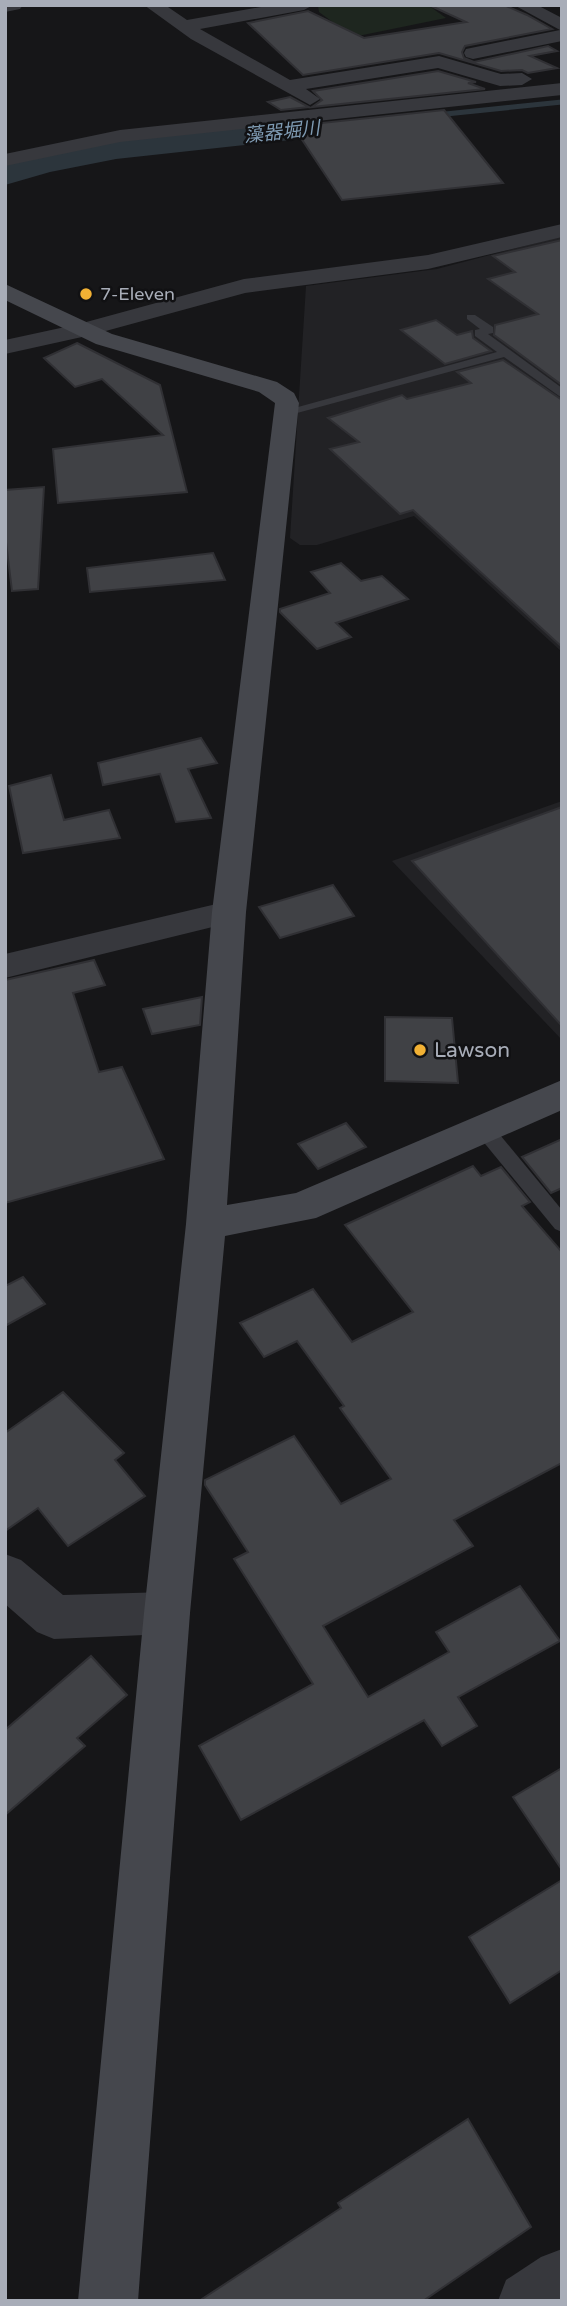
<svg xmlns="http://www.w3.org/2000/svg" width="567" height="2306" viewBox="0 0 567 2306" font-family="'Varela Round','Noto Sans JP',sans-serif">
  <rect width="100%" height="100%" fill="#161618"/>
  <g fill="#222225">
    <path d="M562,236V652L414,516L317,545H300L290,538L306,286L437,269Z"/>
    <path d="M562,801V1040L392,861Z"/>
  </g>
  <path fill="#1e261f" d="M322,5H428L446,18L353,37L319,12L318,6Z"/>
  <g fill="none" stroke-linecap="round" stroke-linejoin="round">
    <path stroke="#2c353c" stroke-width="5" d="M436,115L562,102"/>
    <path fill="#2c353c" fill-rule="evenodd" d="M306,120L317,123L322,130L317,137L116,159L50,172L5,185V164C103,135 205,130 306,120Z"/>
  </g>
  <g fill="#404145" stroke="#303034" stroke-width="2">
    <path d="M429,5H504L527,15L552,29L465,46L462,52L464,58L474,62L548,46L557,51L530,56L557,68L528,73L522,70L501,71L439,53L303,75L248,23L308,11L364,38L466,22Z"/>
    <path d="M438,71L476,82L468,83L485,89L312,107L322,100L313,91Z"/>
    <path d="M290,97L309,107L281,110L268,102Z"/>
    <path d="M444,110L503,183L342,200L293,126Z"/>
    <path d="M562,240V385L494,335L495,325L538,314L488,279L515,272L493,256Z"/>
    <path d="M436,320L457,335L472,331L473,338L491,351L445,364L401,330Z"/>
    <path d="M77,343L160,385L187,492L58,503L53,449L163,435L102,379L75,387L44,358Z"/>
    <path d="M503,360L562,400V647L413,510L400,514L330,449L359,442L328,418L402,395L407,399L471,383L457,372Z"/>
    <path d="M44,487L38,589L12,591L5,534V490Z"/>
    <path d="M213,553L225,580L90,592L87,568Z"/>
    <path d="M341,563L361,581L382,576L408,599L336,623L351,637L317,649L280,612V609L330,593L311,572Z"/>
    <path d="M201,738L217,763L188,769L211,818L176,822L160,774L103,785L98,763Z"/>
    <path d="M51,775L64,820L109,810L120,838L23,853L9,786Z"/>
    <path d="M562,807V1026L412,861Z"/>
    <path d="M333,885L354,916L280,938L259,907Z"/>
    <path d="M94,960L105,985L73,993L99,1072L122,1067L164,1159L5,1203V980Z"/>
    <path d="M202,997L200,1025L152,1034L143,1009Z"/>
    <path d="M385,1017L452,1018L458,1083L385,1081Z"/>
    <path d="M346,1123L366,1147L318,1169L298,1144Z"/>
    <path d="M562,1139V1188L551,1193L522,1157Z"/>
    <path d="M473,1166L481,1176L501,1167L530,1202L522,1206L562,1252V1463L454,1520L473,1546L323,1626L368,1697L449,1652L436,1632L520,1586L560,1641L458,1697L477,1726L442,1746L424,1720L241,1820L199,1746L313,1684L234,1559L248,1552L205,1485V1480L294,1436L341,1504L391,1479L340,1408L344,1406L297,1341L264,1357L240,1323L313,1289L352,1342L413,1312L345,1225Z"/>
    <path d="M23,1277L45,1304L5,1326V1286Z"/>
    <path d="M63,1392L124,1453L115,1460L145,1496L68,1546L38,1508L5,1531V1433Z"/>
    <path d="M91,1656L127,1695L77,1738L85,1746L5,1815V1730Z"/>
    <path d="M562,1768V1870L513,1797Z"/>
    <path d="M562,1880V1970L510,2003L469,1937Z"/>
    <path d="M468,2119L531,2227L423,2301H199L341,2208L338,2203Z"/>
  </g>
  <g fill="none" stroke-linecap="round" stroke-linejoin="round">
    <g fill="#37383d" fill-rule="evenodd">
      <path d="M467,315H475L493,327V333L488,334L562,388V398L504,357L286,416L280,412L497,352L475,336V330L480,329L467,319Z"/>
      <path d="M484,1122L491,1124L562,1210V1232L555,1229L477,1134L474,1129L477,1124Z"/>
    </g>
    <g fill="#37383d" fill-rule="evenodd">
      <path d="M5,5H23L20,9L5,12Z"/>
      <path d="M144,5H165L187,20L272,5H313L304,10L200,29L290,80L439,56L501,74L522,73L532,79L522,85L500,86L438,68L306,89L320,99L310,105L191,39Z"/>
      <path d="M514,5H537L562,18V41L473,59L466,57L464,53L466,49L560,30Z"/>
      <path d="M562,83V95L120,142L5,166V154L120,130Z"/>
      <path d="M562,224V237L428,269L245,293L91,335L5,354V340L79,324L244,279L428,255Z"/>
      <path d="M229,901L241,904L246,912L241,920L5,978V954Z"/>
      <path d="M5,1554L21,1560L63,1595L167,1592L184,1598L190,1613L184,1628L167,1634L54,1639L37,1632L5,1604Z"/>
      <path d="M562,2249V2301H498L506,2280L541,2257Z"/>
    </g>
    <path fill="#45474d" fill-rule="evenodd" d="M5,284L112,334L277,382L294,393L299,403L246,912L227,1205L296,1193L562,1080V1110L316,1218L225,1236L190,1613L138,2301H78L144,1613L186,1224L212,912L275,403L259,392L96,344L5,300Z"/>
  </g>
  <g fill="#f2b134" stroke="#111113" stroke-width="2.5">
    <circle cx="86" cy="294" r="7"/>
    <circle cx="420" cy="1050" r="7"/>
  </g>
  <g text-anchor="middle" dominant-baseline="central" stroke-width="5" stroke-linejoin="round" paint-order="stroke">
    <g font-size="18" fill="#a8adb8" stroke="#111113" text-anchor="start">
      <text x="100" y="294">7-Eleven</text>
    </g>
    <g font-size="19" font-style="italic" fill="#7f9bb3" stroke="#111113">
      <text transform="translate(282 132) rotate(-6)">藻器堀川</text>
    </g>
    <g font-size="21" fill="#a8adb8" stroke="#111113" text-anchor="start">
      <text x="434" y="1050">Lawson</text>
    </g>
  </g>
  <rect width="567" height="2306" fill="none" stroke="#a8adb8" stroke-width="14"/>
</svg>
